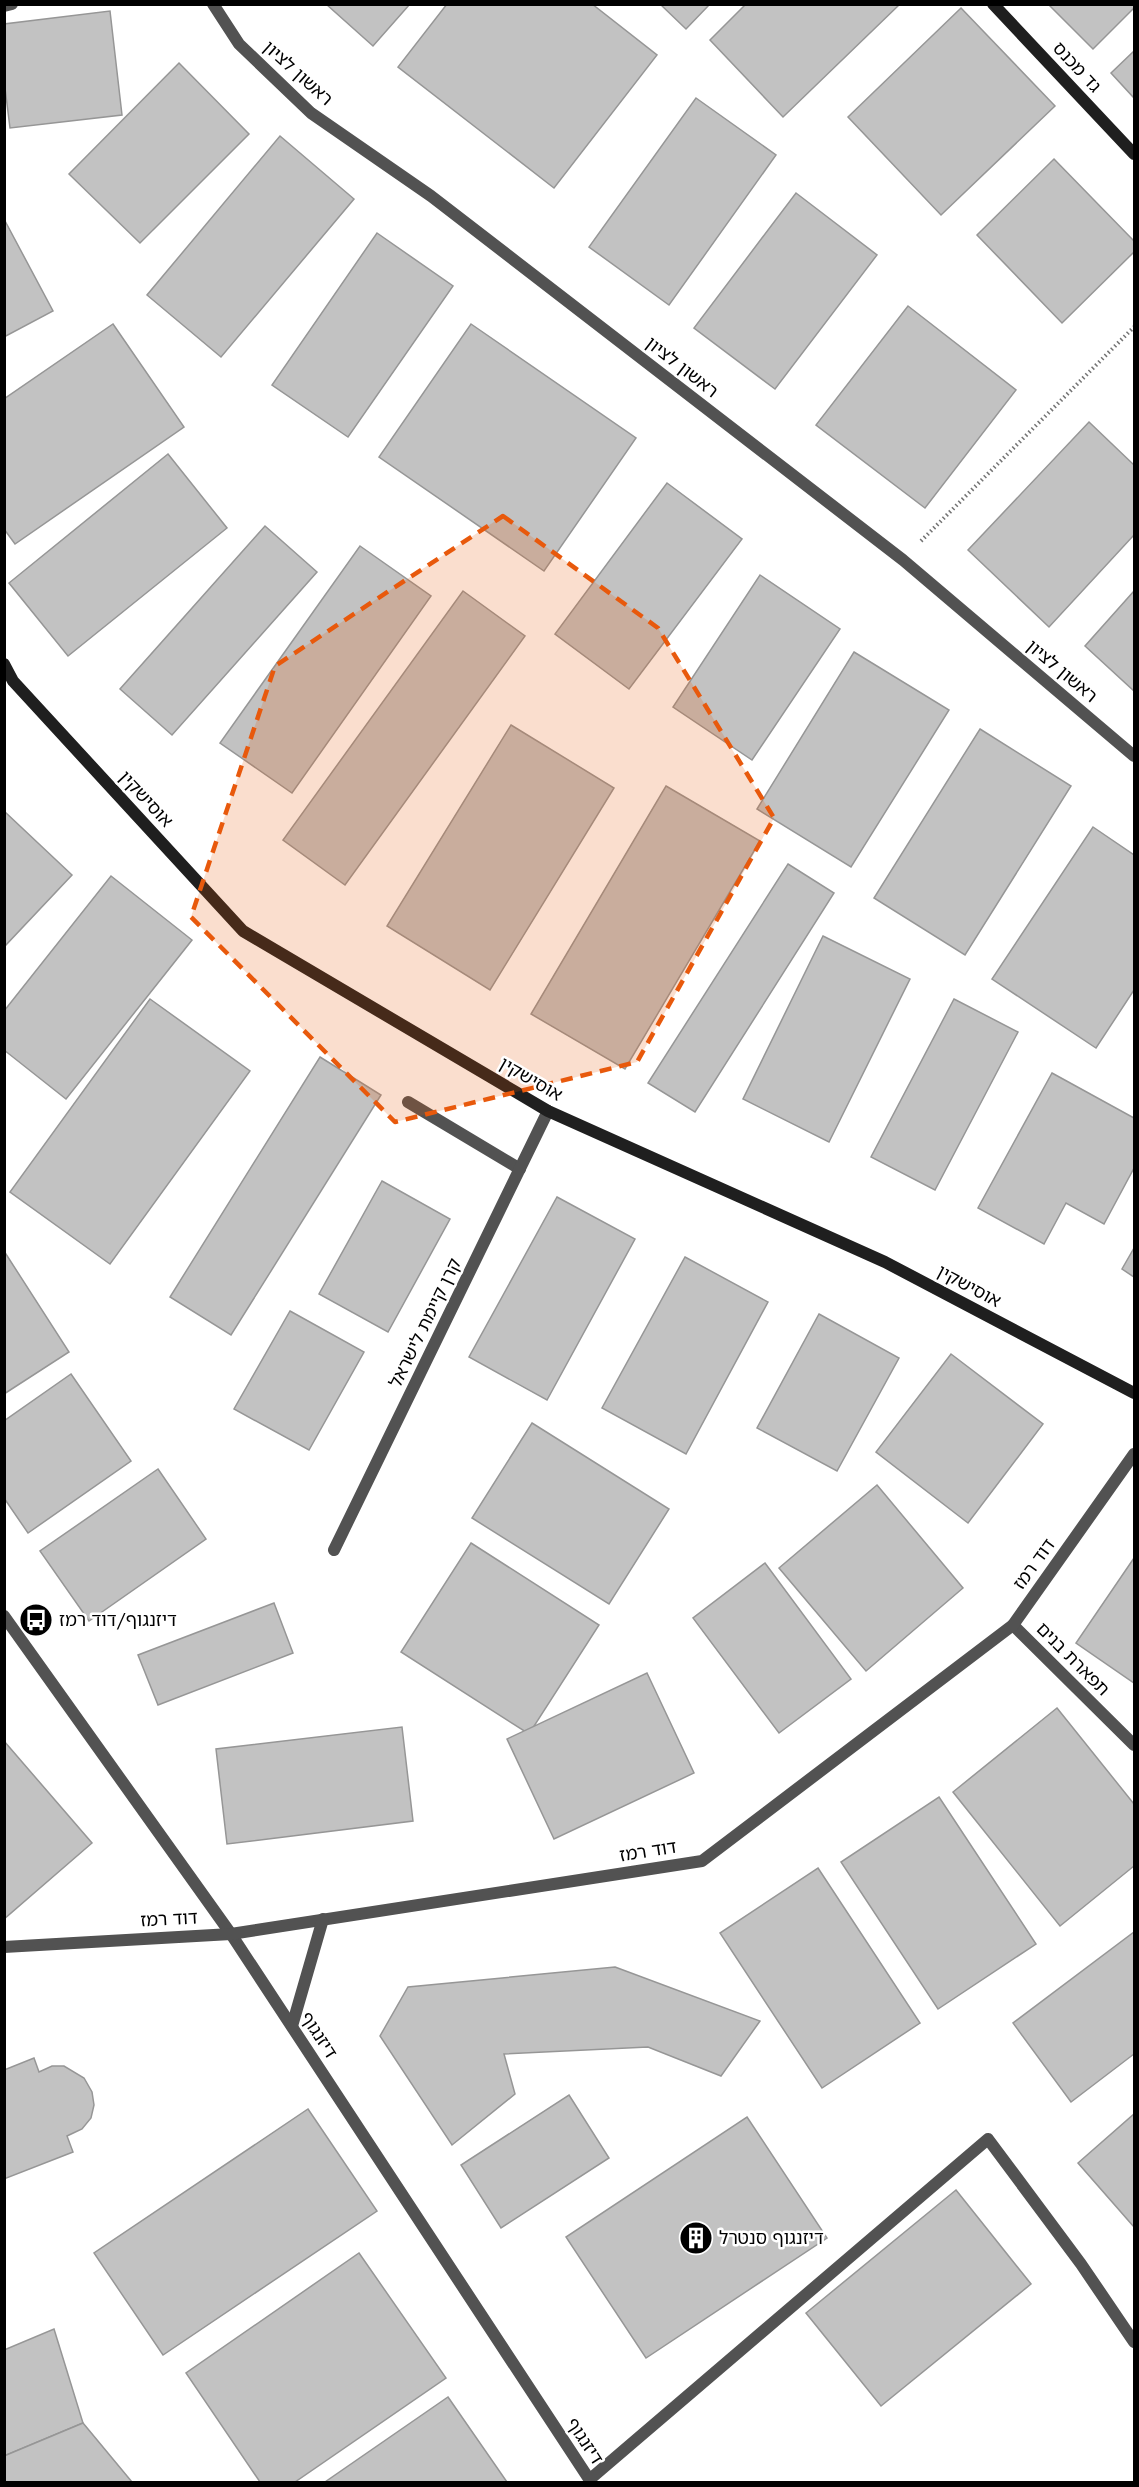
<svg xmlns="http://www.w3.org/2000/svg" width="1139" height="2487" viewBox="0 0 1139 2487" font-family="Jost,'Noto Sans Hebrew',sans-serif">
  <rect width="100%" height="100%" fill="#fff"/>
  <g fill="#c2c2c2" stroke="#969696" stroke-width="1.5">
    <path d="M326,4H410L373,46Z"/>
    <path d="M447,4H592L657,55L554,188L398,67Z"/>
    <path d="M660,4H710L686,29Z"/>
    <path d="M746,4H900L783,117L710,40Z"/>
    <path d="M1048,4H1134V8L1093,49Z"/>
    <path d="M961,8L1055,106L941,215L848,117Z"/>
    <path d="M110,11L122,115L10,128L4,80V24Z"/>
    <path d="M1134,51V98L1111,73Z"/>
    <path d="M179,63L249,134L140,243L69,174Z"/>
    <path d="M696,98L776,155L669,305L589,247Z"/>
    <path d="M280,136L354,199L221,357L147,295Z"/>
    <path d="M1054,159L1134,241V252L1062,323L977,235Z"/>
    <path d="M796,193L877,255L775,389L694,328Z"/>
    <path d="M4,219L53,311L4,337Z"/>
    <path d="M377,233L453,286L348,437L272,385Z"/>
    <path d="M908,306L1016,390L925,508L816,425Z"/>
    <path d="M113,324L184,427L15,544L4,529V399Z"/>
    <path d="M471,324L636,438L544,571L379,457Z"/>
    <path d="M1089,422L1134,465V535L1049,627L968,550Z"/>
    <path d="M168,454L227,528L68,656L9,583Z"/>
    <path d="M667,483L742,539L629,689L555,634Z"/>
    <path d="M265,526L317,572L172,735L120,689Z"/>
    <path d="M360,546L431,596L292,793L220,743Z"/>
    <path d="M760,575L840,629L752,760L673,707Z"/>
    <path d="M463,591L525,636L345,885L283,840Z"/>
    <path d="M1134,591V691L1085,646Z"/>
    <path d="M854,652L949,710L851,867L757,809Z"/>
    <path d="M511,725L614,788L490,990L387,926Z"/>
    <path d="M980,729L1071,786L965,955L874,898Z"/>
    <path d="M666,786L760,841L625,1069L531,1014Z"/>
    <path d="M4,811L72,875L4,947Z"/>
    <path d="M1093,827L1134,855V990L1096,1048L992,979Z"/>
    <path d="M788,864L834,893L695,1112L648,1083Z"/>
    <path d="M111,876L192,940L66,1099L4,1050V1011Z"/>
    <path d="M823,936L910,979L829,1142L743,1099Z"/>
    <path d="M150,999L250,1071L110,1264L10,1192Z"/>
    <path d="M954,999L1018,1032L935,1190L871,1157Z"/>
    <path d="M320,1057L381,1095L231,1335L170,1297Z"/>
    <path d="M1052,1073L1134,1118V1168L1104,1224L1066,1203L1044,1244L978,1208Z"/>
    <path d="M382,1181L450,1219L388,1332L319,1294Z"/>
    <path d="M557,1197L635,1239L547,1400L469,1357Z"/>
    <path d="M1134,1248V1277L1122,1269Z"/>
    <path d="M4,1251L69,1352L4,1394Z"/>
    <path d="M685,1257L768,1302L686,1454L602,1408Z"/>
    <path d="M290,1311L364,1352L309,1450L234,1409Z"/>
    <path d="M819,1314L899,1358L837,1471L757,1428Z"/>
    <path d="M951,1354L1043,1424L968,1523L876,1452Z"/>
    <path d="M71,1374L131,1461L28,1533L4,1498V1421Z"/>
    <path d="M532,1423L669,1509L609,1604L472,1518Z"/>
    <path d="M158,1469L206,1539L89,1621L40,1551Z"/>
    <path d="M877,1485L963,1588L866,1671L779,1568Z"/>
    <path d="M471,1543L599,1625L529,1734L401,1652Z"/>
    <path d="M1134,1558V1683L1076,1643Z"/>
    <path d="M765,1563L851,1679L779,1733L693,1618Z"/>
    <path d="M274,1603L293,1653L158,1705L138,1655Z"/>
    <path d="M647,1673L694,1773L554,1839L507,1739Z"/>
    <path d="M1057,1708L1134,1804V1866L1060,1926L953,1792Z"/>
    <path d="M402,1727L413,1821L227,1844L216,1749Z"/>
    <path d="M4,1741L92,1843L4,1919Z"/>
    <path d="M939,1797L1036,1944L938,2009L841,1862Z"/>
    <path d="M818,1868L920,2023L822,2088L720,1933Z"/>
    <path d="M1134,1932V2054L1071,2102L1013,2023Z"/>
    <path d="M615,1967L760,2021L721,2076L648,2047L504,2054L515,2094L452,2145L380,2036L408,1987Z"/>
    <path d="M34,2058L39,2072L52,2066H64L84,2078L92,2092L94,2105L91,2118L82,2129L67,2136L73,2152L4,2179V2070Z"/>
    <path d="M569,2095L609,2158L501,2228L461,2165Z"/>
    <path d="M308,2109L377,2211L163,2355L94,2253Z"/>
    <path d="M1134,2114V2227L1078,2163Z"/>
    <path d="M747,2117L827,2238L646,2358L566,2237Z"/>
    <path d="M956,2190L1031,2284L881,2406L806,2313Z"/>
    <path d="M359,2253L446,2378L295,2482H260L186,2373Z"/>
    <path d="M54,2329L83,2423L4,2456V2350Z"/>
    <path d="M448,2397L507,2482H325Z"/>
    <path d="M83,2423L132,2482H4V2456Z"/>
  </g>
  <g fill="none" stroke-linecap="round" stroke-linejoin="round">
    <path stroke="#747474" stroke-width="4" stroke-dasharray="1.5 3" stroke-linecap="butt" d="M921,541L1134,327"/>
    <path stroke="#525252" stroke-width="12" d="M1013,1625L1134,1745"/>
    <g stroke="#525252" stroke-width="12">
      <path d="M213,4L239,44L311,113L431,196L903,560L1134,756"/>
      <path d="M4,6L12,4"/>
      <path d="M408,1102L520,1169"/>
      <path d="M334,1550L548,1111"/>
      <path d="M4,1616L231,1934L591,2482"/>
      <path d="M4,1947L231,1934L702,1861L1013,1625L1134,1454"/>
      <path d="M292,2026L323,1919"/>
      <path d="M589,2480L988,2139L1081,2264L1134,2342"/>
    </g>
    <g stroke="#1f1f1f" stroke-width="12">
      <path d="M993,4L1134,154"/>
      <path d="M4,664L13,681L243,931L548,1111L885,1262L1134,1393"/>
    </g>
  </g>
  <path fill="#e8590c" fill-opacity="0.2" stroke="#e8590c" stroke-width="4.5" stroke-dasharray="12 8" stroke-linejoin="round" d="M503,516L658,628L774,818L637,1062L395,1122L191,917L275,666Z"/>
  <defs>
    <symbol id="bus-disc" viewBox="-11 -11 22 22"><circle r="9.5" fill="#000" stroke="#fff"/><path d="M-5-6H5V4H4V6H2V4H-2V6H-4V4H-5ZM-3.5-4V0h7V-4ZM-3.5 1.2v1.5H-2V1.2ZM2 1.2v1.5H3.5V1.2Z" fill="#fff"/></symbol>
    <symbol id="building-disc" viewBox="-11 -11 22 22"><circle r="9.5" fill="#000" stroke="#fff"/><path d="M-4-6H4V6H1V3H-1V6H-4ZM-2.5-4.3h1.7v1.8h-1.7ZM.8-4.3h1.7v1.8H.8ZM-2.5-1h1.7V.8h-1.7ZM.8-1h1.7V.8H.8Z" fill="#fff"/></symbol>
  </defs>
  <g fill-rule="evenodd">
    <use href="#bus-disc" x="17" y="1601" width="38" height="38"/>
    <use href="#building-disc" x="677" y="2219" width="38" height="38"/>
  </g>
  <g text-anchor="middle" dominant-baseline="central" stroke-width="5" stroke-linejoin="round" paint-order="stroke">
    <g font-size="18" fill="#000" stroke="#fff">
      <text transform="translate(1077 67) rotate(47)">גד מכנס</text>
      <text transform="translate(298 73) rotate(42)">ראשון לציון</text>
      <text transform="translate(682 367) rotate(38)">ראשון לציון</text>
      <text transform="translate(1062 671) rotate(40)">ראשון לציון</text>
      <text transform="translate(146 799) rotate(47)">אוסישקין</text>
      <text transform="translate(531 1079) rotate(30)">אוסישקין</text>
      <text transform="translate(969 1286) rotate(28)">אוסישקין</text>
      <text transform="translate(425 1323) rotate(-64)">קרן קיימת לישראל</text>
      <text transform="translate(1034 1564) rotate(-54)">דוד רמז</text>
      <text transform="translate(1073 1659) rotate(45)">תפארת בנים</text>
      <text transform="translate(648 1851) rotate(-9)">דוד רמז</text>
      <text transform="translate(169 1919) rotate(-3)">דוד רמז</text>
      <text transform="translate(319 2035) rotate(57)">דיזנגוף</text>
      <text transform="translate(585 2441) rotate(57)">דיזנגוף</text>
    </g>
    <g font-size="18" fill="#000" stroke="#fff" text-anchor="start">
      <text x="59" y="1620">דיזנגוף/דוד רמז</text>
      <text x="719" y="2238">דיזנגוף סנטרל</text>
    </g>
  </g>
  <rect width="1139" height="2487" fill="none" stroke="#000000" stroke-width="12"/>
</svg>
